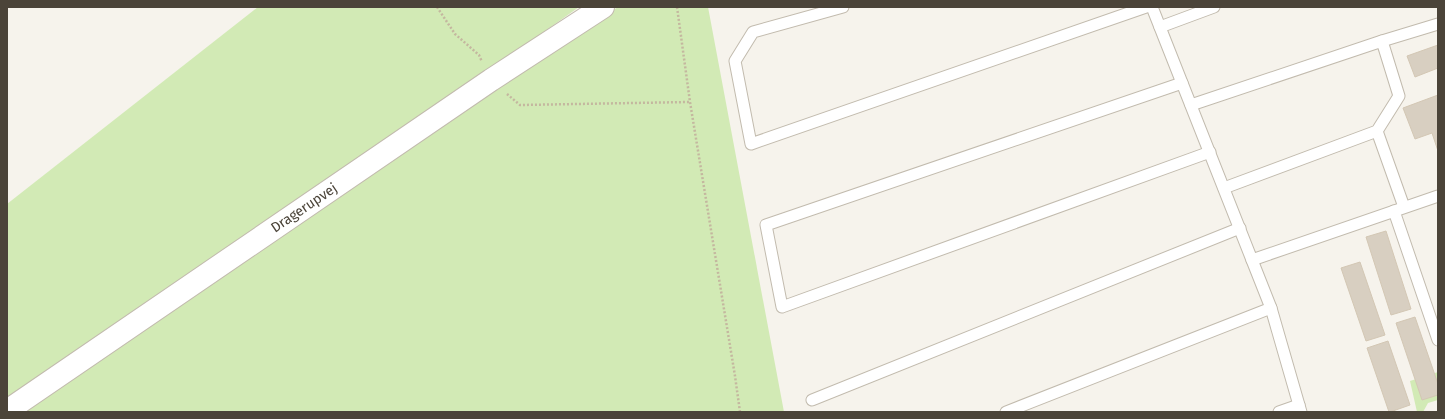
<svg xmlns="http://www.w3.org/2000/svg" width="1445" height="419" viewBox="0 0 1445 419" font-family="'Fira Sans',sans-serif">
  <rect width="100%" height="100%" fill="#f6f3ec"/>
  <g fill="#d2eab5">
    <path d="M258,7H579L456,94L7,400V204Z"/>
    <path d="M618,7H708L784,412H22L565,40Z"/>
    <path d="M1438,372V400L1428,403L1423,412H1417L1410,381Z"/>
  </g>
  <g fill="#d8cfc1" stroke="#d3c7b4">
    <path d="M1438,45V68L1415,77L1407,56Z"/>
    <path d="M1438,95V151L1432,133L1415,139L1403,108Z"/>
    <path d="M1386,231L1411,309L1391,315L1366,237Z"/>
    <path d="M1360,262L1385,335L1366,341L1341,268Z"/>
    <path d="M1415,317L1438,384V395L1422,400L1396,323Z"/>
    <path d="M1388,341L1410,405L1390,412H1389L1367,348Z"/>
  </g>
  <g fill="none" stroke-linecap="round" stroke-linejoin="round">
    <defs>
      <g id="lane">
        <path d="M843,7L753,32L735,61L751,144L1146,7"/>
        <path d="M1152,7L1252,260L1438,196"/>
        <path d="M1160,27L1214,7"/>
        <path d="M1382,41L1438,24"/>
        <path d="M1182,83L766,225L782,307L1210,152"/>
        <path d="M1191,105L1382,41L1399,96L1377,131L1224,188"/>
        <path d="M1377,131L1404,207"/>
        <path d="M1394,211L1438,340"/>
        <path d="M1271,308L1301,412"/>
        <path d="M812,400L1240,228"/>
        <path d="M1006,412L1271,308L1252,260"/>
        <path d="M1279,412L1299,405"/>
      </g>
      <path id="street" d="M7,411L491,80L603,7"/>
    </defs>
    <use href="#lane" stroke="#c2bbae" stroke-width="13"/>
    <use href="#street" stroke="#c2bbae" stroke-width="24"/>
    <g stroke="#c4b79f" stroke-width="2.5" stroke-dasharray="2 2" stroke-linecap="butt">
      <path d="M437,7L455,34L479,55L482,62"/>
      <path d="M677,7L690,102L735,376L740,412"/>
      <path d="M507,94L520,105L690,102"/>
    </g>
    <use href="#lane" stroke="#fff" stroke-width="11"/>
    <use href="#street" stroke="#fff" stroke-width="22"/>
  </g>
  <g text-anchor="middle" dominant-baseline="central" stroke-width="3.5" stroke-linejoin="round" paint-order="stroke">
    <g font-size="14" fill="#4b4439" stroke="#fff">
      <text transform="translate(304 208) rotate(-34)">Dragerupvej</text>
    </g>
  </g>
  <rect width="1445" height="419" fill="none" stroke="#4b4439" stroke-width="16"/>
</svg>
